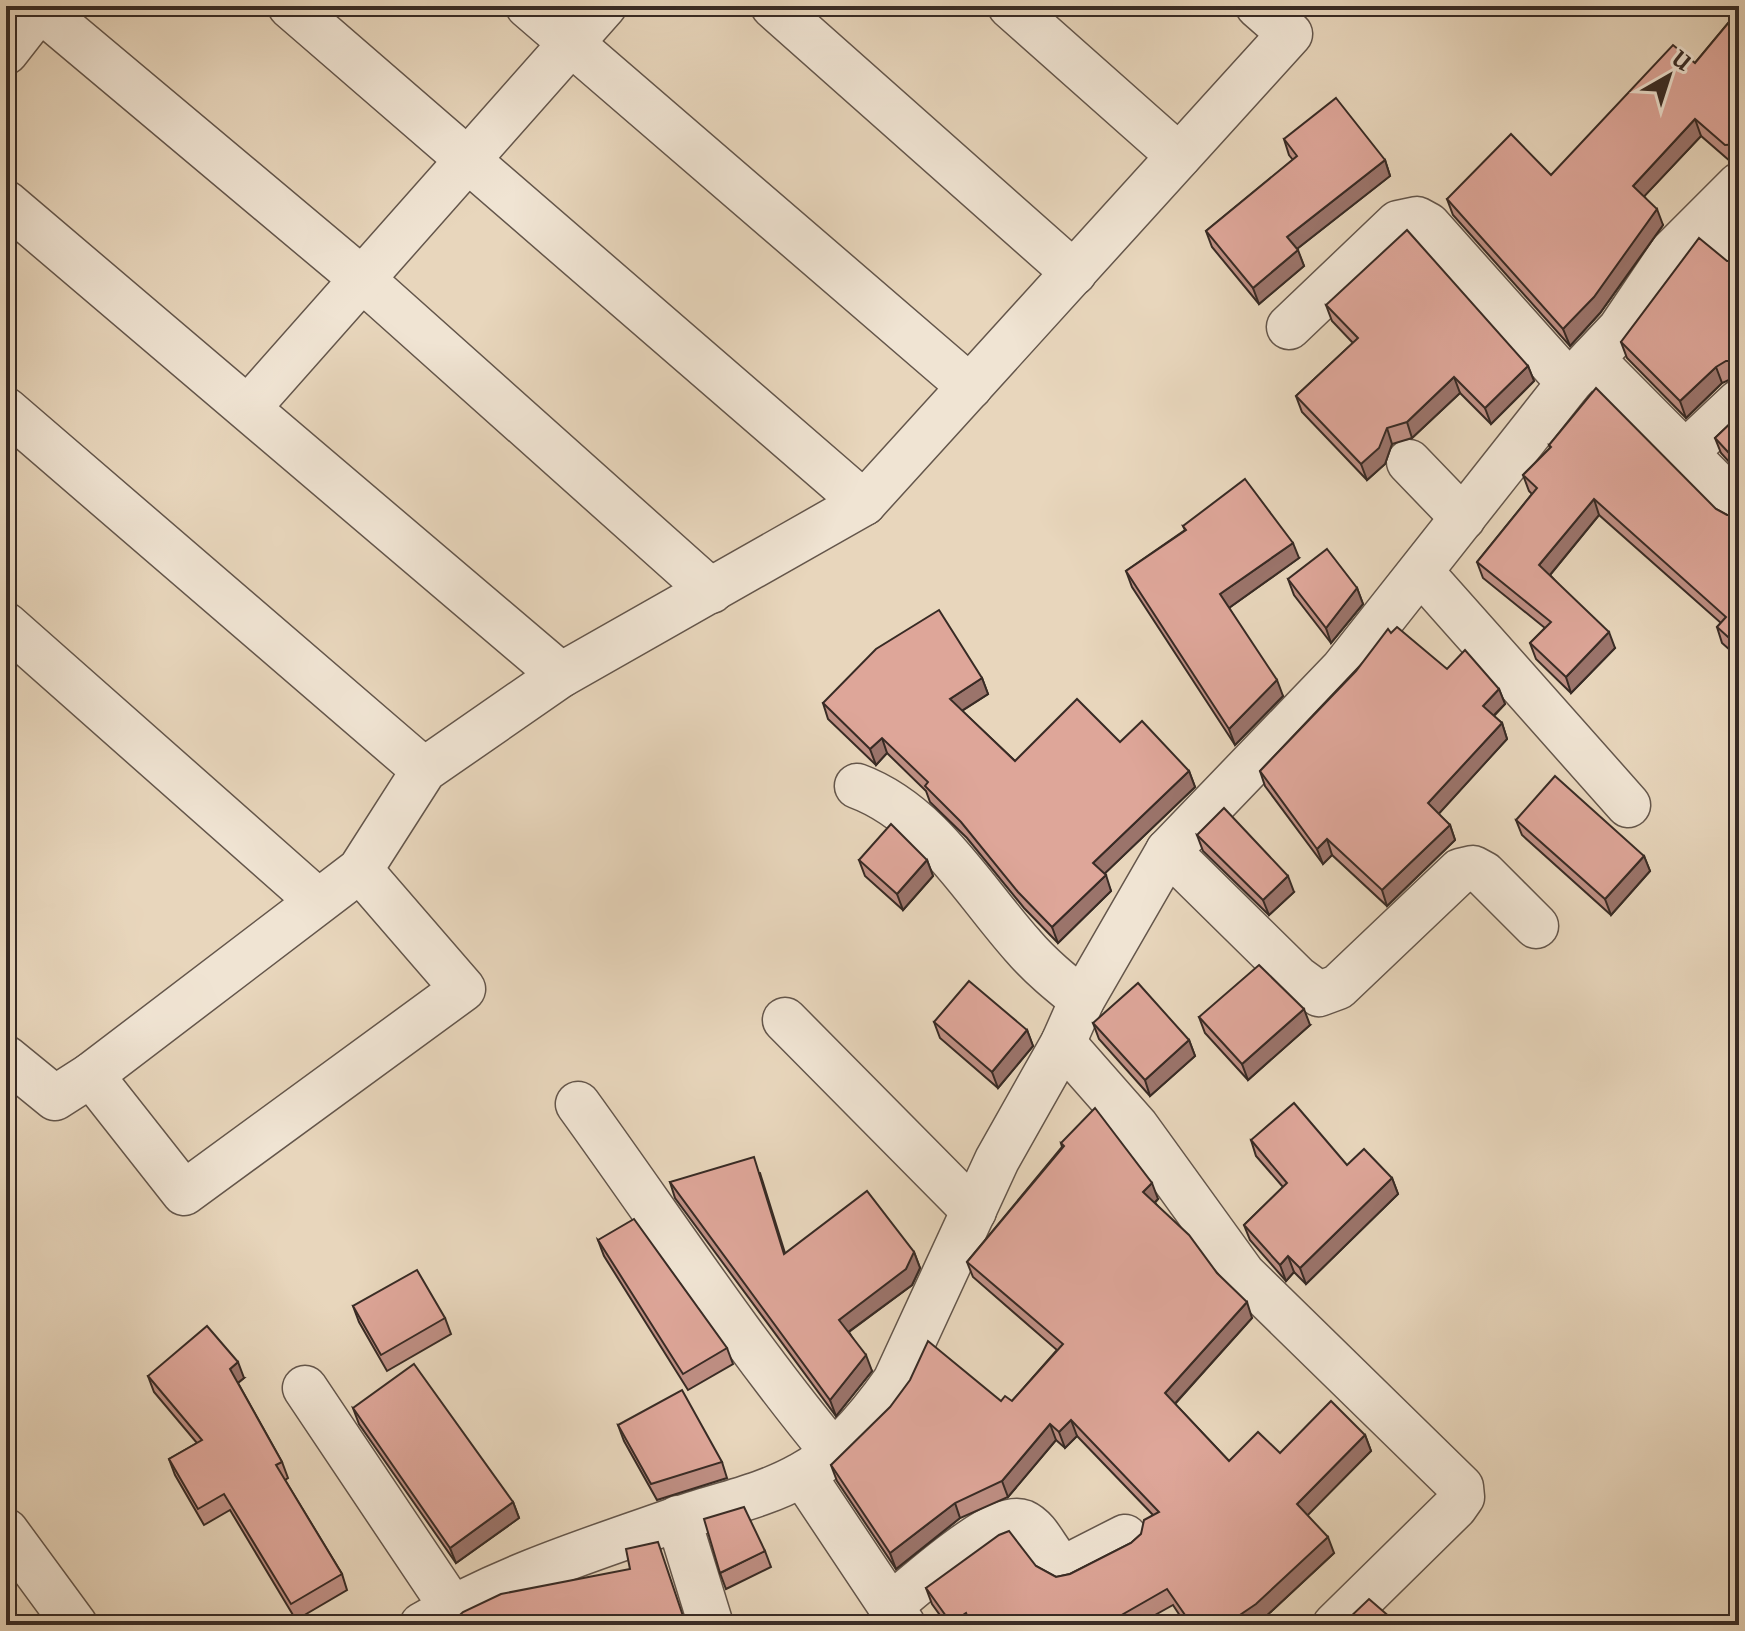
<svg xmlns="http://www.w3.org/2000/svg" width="1745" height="1631" viewBox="0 0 1745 1631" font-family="'IM FELL French Canon',serif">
  <rect width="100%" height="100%" fill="#e8d6bc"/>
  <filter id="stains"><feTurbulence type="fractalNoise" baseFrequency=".0025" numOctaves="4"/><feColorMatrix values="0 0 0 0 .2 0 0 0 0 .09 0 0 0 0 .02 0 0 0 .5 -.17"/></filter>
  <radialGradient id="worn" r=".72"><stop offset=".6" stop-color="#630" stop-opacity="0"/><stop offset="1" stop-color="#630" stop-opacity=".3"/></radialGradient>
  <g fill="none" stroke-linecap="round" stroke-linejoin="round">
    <defs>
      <g id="minor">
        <path d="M290,6L864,503"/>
        <path d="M528,6L970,387"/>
        <path d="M773,6L1074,273"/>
        <path d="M1010,6L1179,156"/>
        <path d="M40,9L363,280L711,591"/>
        <path d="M6,52L42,6"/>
        <path d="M6,203L561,675"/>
        <path d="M1706,220L1739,254"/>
        <path d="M1289,327L1398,223L1417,219L1428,225L1569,383"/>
        <path d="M1592,359L1739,507"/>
        <path d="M248,408L604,6"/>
        <path d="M6,410L424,770"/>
        <path d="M1687,451L1739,402"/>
        <path d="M1409,462L1463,518"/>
        <path d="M1421,572L1628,805"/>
        <path d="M6,625L318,901"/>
        <path d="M857,786C930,813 973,890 1023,946C1040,966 1061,983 1082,1000"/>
        <path d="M1168,851L1297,978L1319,994L1338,987L1460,871L1473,868L1484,874L1536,926"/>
        <path d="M785,1020L974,1211"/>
        <path d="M1063,1043L1136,1126L1243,1274L1461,1487L1462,1497L1455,1507L1335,1625"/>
        <path d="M6,1058L55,1098L91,1075L360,870L424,770L561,675L864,503L1290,34L1258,6"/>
        <path d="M91,1075L184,1193L463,989L360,870"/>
        <path d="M578,1104C662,1220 741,1341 832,1451"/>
        <path d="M305,1388L453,1609"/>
        <path d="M803,1475L903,1625"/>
        <path d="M678,1518L711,1625"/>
        <path d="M6,1531L75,1625"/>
        <path d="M890,1606C913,1588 995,1511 1023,1522C1041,1530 1048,1557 1064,1568L1125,1537"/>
        <path d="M422,1625C501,1578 589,1550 675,1520C717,1505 762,1497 801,1475C839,1455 871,1415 895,1381L997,1160L1063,1043L1082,1000L1168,851L1343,669L1569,383L1620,329L1672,252L1739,185"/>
      </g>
    </defs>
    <use href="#minor" stroke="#64564b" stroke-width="47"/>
    <use href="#minor" stroke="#f0e4d3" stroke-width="44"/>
  </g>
  <g fill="#bf8f84" stroke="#382b25" stroke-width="2">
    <path d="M1739,10V161L1731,162L1701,136L1644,196L1663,225L1600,313L1570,346L1453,215L1447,199L1551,175L1695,63Z"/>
    <path d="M1284,139L1385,160L1390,176L1297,249L1304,266L1259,304L1212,247L1206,231L1293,160L1289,155Z"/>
    <path d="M1727,261H1739V378H1733L1722,383L1686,418L1627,358L1621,342Z"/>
    <path d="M1326,305L1528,366L1534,381L1491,424L1460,393L1412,438L1392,444L1385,464L1367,480L1302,412L1296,396L1353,343L1332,321Z"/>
    <path d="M1739,415V473L1721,453L1715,438Z"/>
    <path d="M1549,445L1716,509L1727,515H1739V658L1722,643L1717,627L1721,623L1599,515L1550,575L1615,648L1571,693L1536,659L1530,643L1545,628L1483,578L1477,562L1532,494L1529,491L1523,475L1550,448Z"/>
    <path d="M1183,526L1299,558L1229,608L1283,696L1235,745L1132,587L1126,571L1185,530Z"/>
    <path d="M1288,579L1357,588L1363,604L1331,643L1294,595Z"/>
    <path d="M1391,633L1447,669L1499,689L1505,704L1494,716L1502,723L1507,739L1438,814L1450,825L1455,840L1387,906L1332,855L1323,864L1265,786L1260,771Z"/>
    <path d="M982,678L988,694L962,711L1015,761L1120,742L1189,771L1195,787L1104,874L1111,891L1058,943L1024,908L967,838L930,802L926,791L887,753L876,765L828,719L823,703Z"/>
    <path d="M1516,820L1644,856L1650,871L1611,915L1522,835Z"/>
    <path d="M1197,835L1294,892L1269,915L1203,851Z"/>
    <path d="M859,860H927L933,876L903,910L865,876Z"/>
    <path d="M1199,1017L1310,1025L1248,1080L1205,1033Z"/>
    <path d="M934,1022L1027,1030L1033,1046L998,1088L940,1038Z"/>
    <path d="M1093,1023L1189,1040L1195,1056L1150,1096L1099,1039Z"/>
    <path d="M1251,1140L1392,1178L1398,1194L1306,1284L1294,1272L1286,1281L1250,1240L1244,1225L1283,1187L1256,1156Z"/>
    <path d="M1061,1143L1158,1199L1155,1203L1217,1273L1252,1318L1175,1404L1229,1461L1280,1453L1365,1435L1371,1451L1307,1515L1334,1553L1262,1620L1254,1625H1186L1173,1605L1137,1625H947L932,1604L926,1588L1036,1566L1056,1577L1070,1574L1131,1543L1141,1534L1153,1515L1077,1436L1065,1448L1056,1440L1008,1497L960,1518L896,1569L837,1481L831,1465L1001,1401H1012L1057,1350L973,1277L967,1262L1062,1147Z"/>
    <path d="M760,1173L785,1253L914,1252L920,1268L912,1285L849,1332L872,1371L836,1416L675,1198L670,1182Z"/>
    <path d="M598,1240L727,1348L733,1364L688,1390L604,1256Z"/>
    <path d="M353,1306L445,1318L451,1334L387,1371L359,1322Z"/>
    <path d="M148,1376L244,1378L238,1383L282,1462L288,1478L285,1480L342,1574L347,1590L296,1620L230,1510L204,1525L175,1475L169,1459L197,1443L154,1392Z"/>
    <path d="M353,1408L513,1502L519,1518L456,1563L359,1424Z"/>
    <path d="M618,1425L722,1462L727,1478L657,1500L624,1441Z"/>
    <path d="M765,1551L771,1567L726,1589L720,1573Z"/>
  </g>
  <g fill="#9b746b" stroke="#382b25" stroke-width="2">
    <path d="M1695,119L1701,136L1639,202L1633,186Z"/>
    <path d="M1385,160L1390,176L1293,252L1287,237Z"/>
    <path d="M1657,209L1663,225L1600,313L1570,346L1563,329Z"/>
    <path d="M1298,250L1304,266L1259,304L1253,288Z"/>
    <path d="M1528,366L1534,381L1491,424L1485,408Z"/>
    <path d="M1716,367L1722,383L1686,418L1680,401Z"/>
    <path d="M1454,377L1460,393L1412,438L1407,422Z"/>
    <path d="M1387,428L1392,444L1385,464L1367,480L1361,464Z"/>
    <path d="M1594,499L1599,515L1545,581L1539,565Z"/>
    <path d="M1293,543L1299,558L1226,610L1220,594Z"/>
    <path d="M1357,588L1363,604L1331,643L1326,628Z"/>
    <path d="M1609,632L1615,648L1571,693L1566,677Z"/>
    <path d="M982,678L988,694L955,715L950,699Z"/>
    <path d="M1277,680L1283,696L1235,745L1229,729Z"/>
    <path d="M1499,689L1505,704L1488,721L1483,706Z"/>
    <path d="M1502,723L1507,739L1434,819L1428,803Z"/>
    <path d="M882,738L887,753L876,765L870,749Z"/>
    <path d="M1189,771L1195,787L1099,879L1093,863Z"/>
    <path d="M1450,825L1455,840L1387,906L1382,890Z"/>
    <path d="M1327,839L1332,855L1323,864L1317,849Z"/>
    <path d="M1644,856L1650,871L1611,915L1605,899Z"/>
    <path d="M927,860L933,876L903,910L897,894Z"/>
    <path d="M1106,875L1111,891L1058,943L1052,927Z"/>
    <path d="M1288,876L1294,892L1269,915L1263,900Z"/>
    <path d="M1304,1009L1310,1025L1248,1080L1242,1064Z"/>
    <path d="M1027,1030L1033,1046L998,1088L992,1072Z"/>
    <path d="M1189,1040L1195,1056L1150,1096L1145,1080Z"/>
    <path d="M1392,1178L1398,1194L1306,1284L1300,1268Z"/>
    <path d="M1152,1183L1158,1199L1149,1208L1143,1192Z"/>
    <path d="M914,1252L920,1268L912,1285L844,1335L839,1320Z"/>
    <path d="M1288,1256L1294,1272L1286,1281L1280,1265Z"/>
    <path d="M1247,1302L1252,1318L1170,1409L1165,1393Z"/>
    <path d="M866,1355L872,1371L836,1416L830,1400Z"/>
    <path d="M238,1362L244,1378L235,1385L230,1369Z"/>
    <path d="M1071,1420L1077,1436L1065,1448L1059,1432Z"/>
    <path d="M1050,1424L1056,1440L1008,1497L1002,1481Z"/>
    <path d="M1365,1435L1371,1451L1303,1520L1297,1504Z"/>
    <path d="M513,1502L519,1518L456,1563L450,1548Z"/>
    <path d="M955,1503L960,1518L896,1569L890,1553Z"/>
    <path d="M1328,1537L1334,1553L1262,1620L1254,1625H1225Z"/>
    <path d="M966,1613L971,1625H952L951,1623Z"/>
  </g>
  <g fill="#dea699" stroke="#382b25" stroke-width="2">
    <path d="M1739,10V144L1725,145L1695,119L1633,186L1657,209L1594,297L1563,329L1447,199L1511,134L1551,175L1673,45L1695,63Z"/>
    <path d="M1336,98L1385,160L1287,237L1298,250L1253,288L1206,231L1297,156L1284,139Z"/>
    <path d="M1739,197V209L1734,202Z"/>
    <path d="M1407,230L1528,366L1485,408L1454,377L1407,422L1387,428L1379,448L1361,464L1296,396L1358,338L1326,305Z"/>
    <path d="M1699,238L1727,261H1739V341L1736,345L1739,348V361H1726L1716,367L1680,401L1621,342Z"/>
    <path d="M1596,388L1716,509L1727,515H1739V647L1717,627L1726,617L1594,499L1539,565L1609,632L1566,677L1530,643L1551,622L1477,562L1537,488L1523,475L1551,447L1549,445Z"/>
    <path d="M1739,415V464L1715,438Z"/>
    <path d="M1245,479L1293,543L1220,594L1277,680L1229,729L1126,571L1186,530L1183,526Z"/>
    <path d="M1327,549L1357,588L1326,628L1288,579Z"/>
    <path d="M939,610L982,678L950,699L1015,761L1077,699L1120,742L1142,721L1189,771L1093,863L1106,875L1052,927L1018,892L961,822L925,786L928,782L882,738L870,749L823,703L876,649Z"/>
    <path d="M1397,627L1447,669L1465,650L1499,689L1483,706L1502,723L1428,803L1450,825L1382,890L1327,839L1317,849L1260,771L1356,671L1388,629L1391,633Z"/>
    <path d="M1555,776L1644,856L1605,899L1516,820Z"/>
    <path d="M1224,808L1288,876L1263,900L1197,835Z"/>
    <path d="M891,824L927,860L897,894L859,860Z"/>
    <path d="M1259,965L1304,1009L1242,1064L1199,1017Z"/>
    <path d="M969,981L1027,1030L992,1072L934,1022Z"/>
    <path d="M1138,983L1189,1040L1145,1080L1093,1023Z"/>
    <path d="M1294,1103L1347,1165L1364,1149L1392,1178L1300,1268L1288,1256L1280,1265L1244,1225L1287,1183L1251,1140Z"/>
    <path d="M1095,1108L1152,1183L1143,1192L1189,1235L1217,1273L1247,1302L1165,1393L1229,1461L1258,1432L1280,1453L1331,1401L1365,1435L1297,1504L1328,1537L1256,1604L1225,1625H1192L1167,1589L1104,1625H971L966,1613L951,1623L926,1588L999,1535L1009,1531L1036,1566L1056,1577L1070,1574L1131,1543L1141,1534L1144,1520L1159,1512L1071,1420L1059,1432L1050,1424L1002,1481L955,1503L890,1553L831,1465L890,1407L910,1380L928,1341L1001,1401L1005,1396L1012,1401L1063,1344L967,1262L1064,1146L1061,1143Z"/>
    <path d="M754,1157L784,1254L867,1191L914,1252L906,1269L839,1320L866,1355L830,1400L670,1182Z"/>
    <path d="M634,1219L727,1348L683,1374L598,1240Z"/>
    <path d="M417,1270L445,1318L381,1355L353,1306Z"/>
    <path d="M207,1326L238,1362L230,1369L282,1462L276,1465L342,1574L291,1604L224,1494L198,1509L169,1459L202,1440L148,1376Z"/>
    <path d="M414,1364L513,1502L450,1548L353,1408Z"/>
    <path d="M682,1390L722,1462L651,1484L618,1425Z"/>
    <path d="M744,1507L765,1551L720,1573L704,1519Z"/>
    <path d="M658,1542L685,1622L673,1625H449L463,1612L501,1594L630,1569L626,1549Z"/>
    <path d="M1369,1599L1399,1625H1340L1344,1623Z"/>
  </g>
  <rect width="1745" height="1631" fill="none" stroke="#e8d6bc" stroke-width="32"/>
  <rect x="8" y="8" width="1729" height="1615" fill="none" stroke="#382b25" stroke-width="4"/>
  <rect x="16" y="16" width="1713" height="1599" fill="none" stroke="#382b25" stroke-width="2"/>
  <g transform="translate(1669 76) rotate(39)" stroke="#f0e4d3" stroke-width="6" paint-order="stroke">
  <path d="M0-6L14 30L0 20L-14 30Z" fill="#382b25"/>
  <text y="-12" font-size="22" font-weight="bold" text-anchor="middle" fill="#382b25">U</text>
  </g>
  <rect width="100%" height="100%" filter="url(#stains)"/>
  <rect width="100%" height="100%" fill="url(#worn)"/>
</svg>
